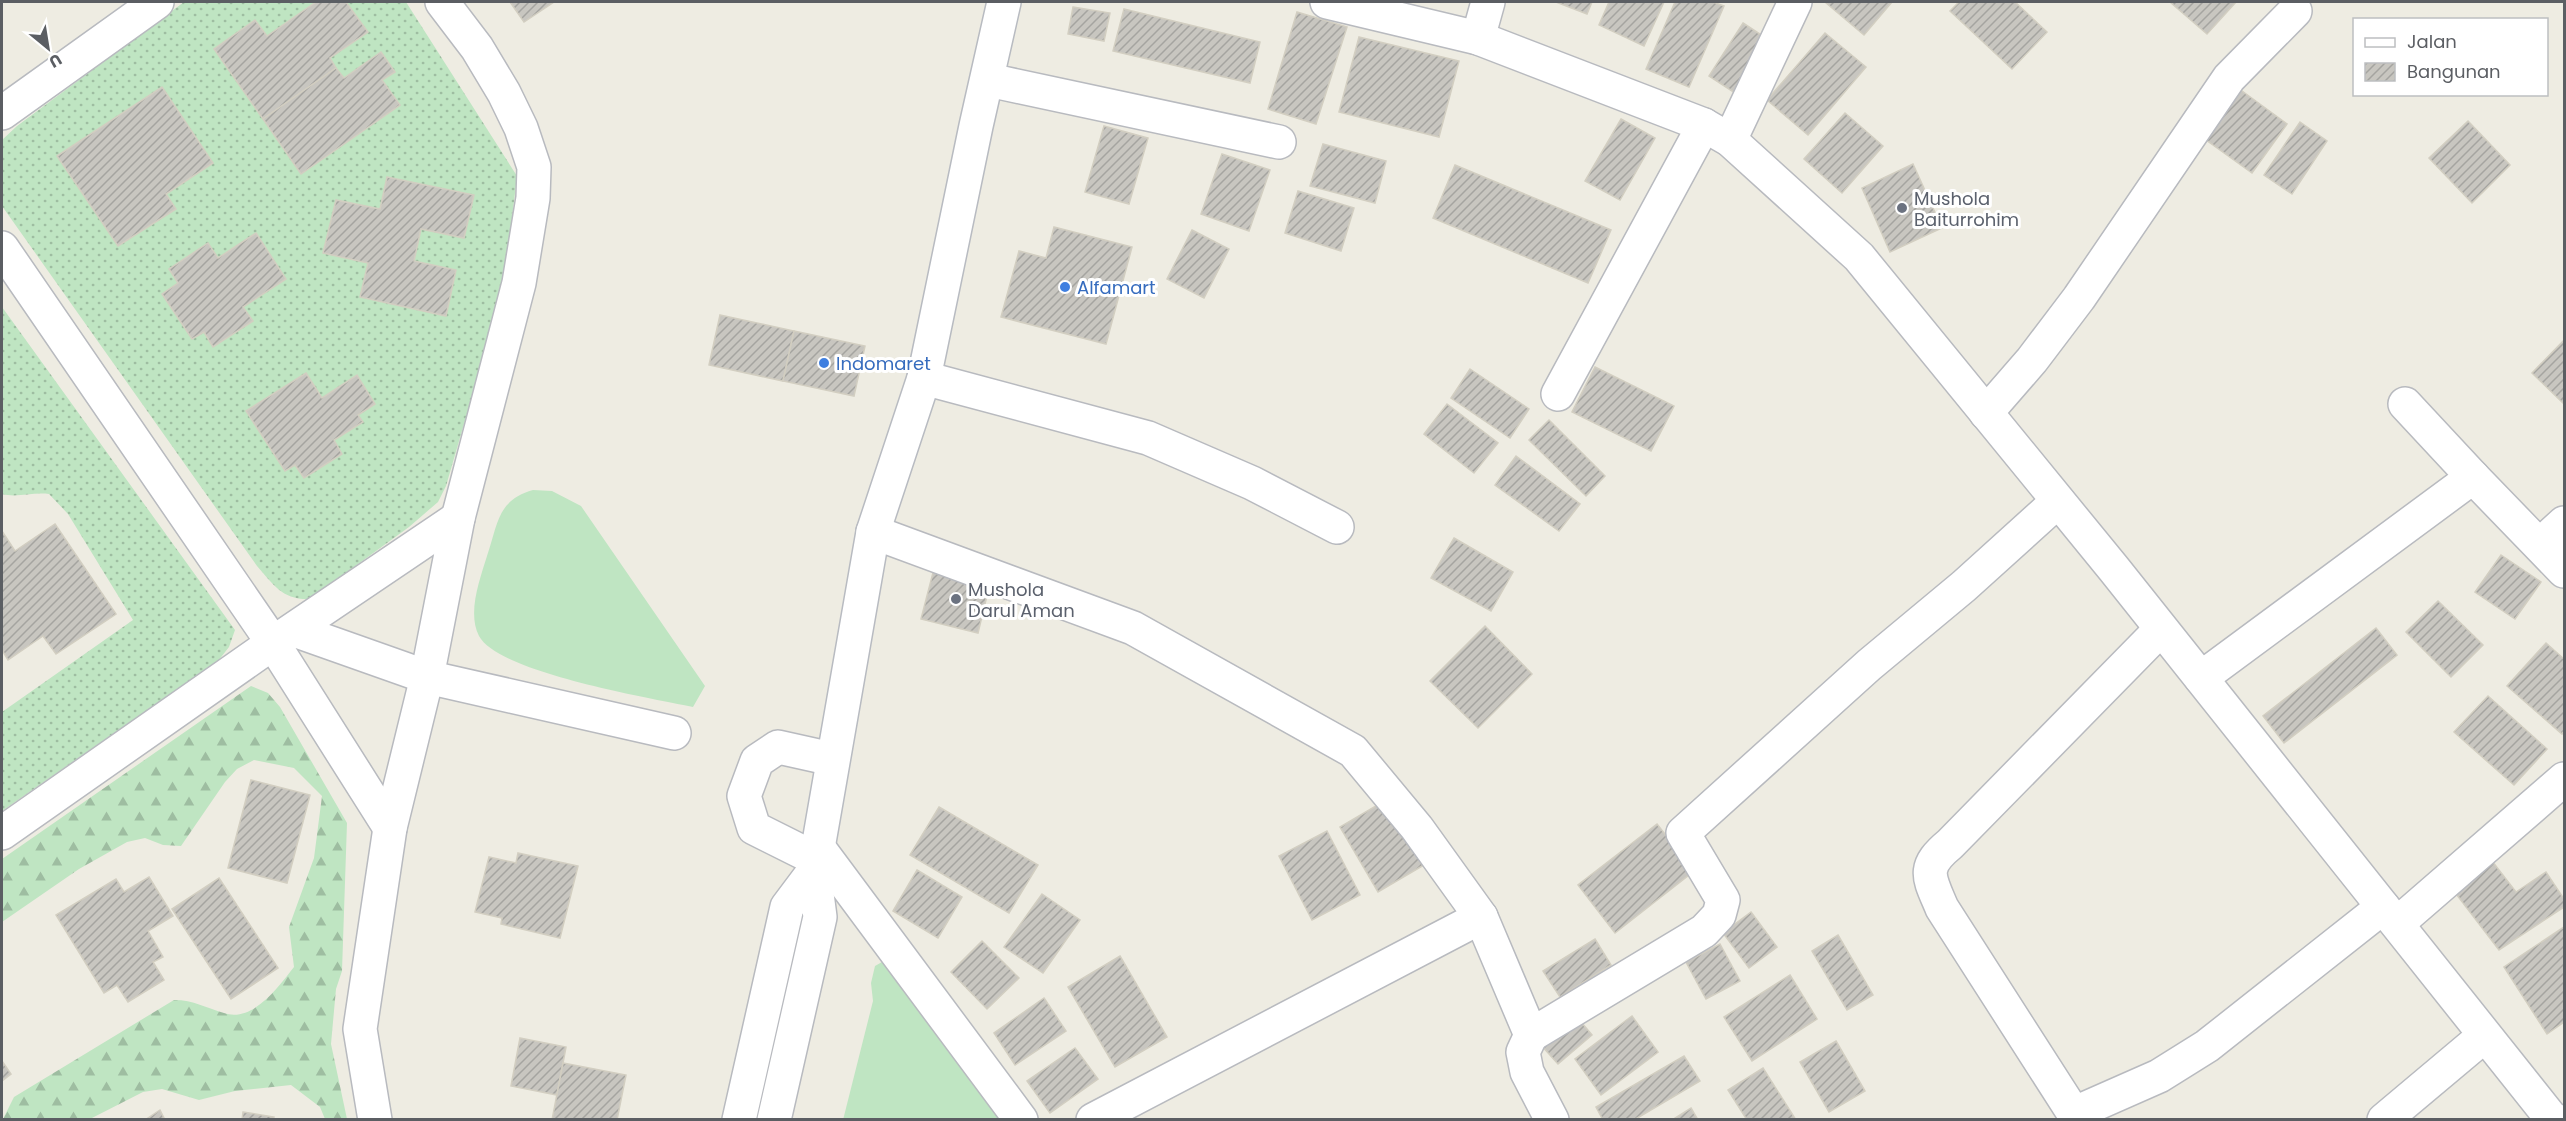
<svg xmlns="http://www.w3.org/2000/svg" width="2566" height="1121" viewBox="0 0 2566 1121" font-family="Poppins,sans-serif">
  <defs>
    <pattern id="forest-firs" width="22" height="20" patternUnits="userSpaceOnUse" patternTransform="scale(1.5)"><rect width="22" height="20" fill="#bfe5c2"/><path d="M5 1l3.5 6h-7zM16 11l3.5 6h-7z" fill="#9ebda1"/></pattern>
    <pattern id="garden-dots" width="8" height="8" patternUnits="userSpaceOnUse" patternTransform="scale(1.5)"><rect width="8" height="8" fill="#bfe5c2"/><path d="M2 2h.1M6 6h.1" fill="none" stroke="#9ebda1" stroke-width="1.8" stroke-linecap="round"/></pattern>
    <pattern id="building-hatch" width="6" height="6" patternUnits="userSpaceOnUse" patternTransform="scale(1.5)"><rect width="6" height="6" fill="#c8c6c0"/><path d="M-1 1l2-2M0 6l6-6M5 7l2-2" fill="none" stroke="#a5a4a0"/></pattern>
  </defs>
  <rect width="100%" height="100%" fill="#eeece2"/>
  <g fill="#bfe5c2">
    <path d="M533,490L552,491L581,506L705,686L693,707C651,698 499,673 479,636C467,613 480,579 487,556C498,524 497,500 533,490Z"/>
    <path d="M889,958L1004,1119L843,1120L873,1001L871,983L875,966Z"/>
  </g>
  <path fill="url(#forest-firs)" d="M251,686L268,693L280,707L347,823L342,971L336,989L331,1044L347,1119H325L320,1107L291,1085L235,1091L199,1100L162,1089L143,1092L90,1119H3L14,1097L174,1000C194,1000 206,1008 224,1013C253,1023 279,986 294,967L289,927L314,858L322,796L294,768L254,760L237,769L225,782L181,846L163,845L145,838L127,842L79,869L2,922V859Z"/>
  <g fill="url(#garden-dots)">
    <path d="M184,2H406L517,176L504,286L446,486L438,502L409,527L310,599C282,600 274,585 257,566L2,206V140L17,126Z"/>
    <path d="M2,307L235,630L229,647L218,661L2,811V712L133,620L68,514L49,494C32,492 17,498 2,494Z"/>
  </g>
  <g fill="url(#building-hatch)" stroke="#d2cec1" stroke-width="1.5">
    <path d="M316,2H346L368,32L330,58L336,68L263,119L214,49L255,20L267,36Z"/>
    <path d="M510,2H554L524,22Z"/>
    <path d="M1556,2H1592L1587,14Z"/>
    <path d="M1609,2H1664L1644,46L1599,25Z"/>
    <path d="M1675,2H1713L1724,6L1689,87L1646,69Z"/>
    <path d="M1825,2H1892L1864,35Z"/>
    <path d="M1959,2H2015L2047,32L2012,69L1950,11Z"/>
    <path d="M2170,2H2236L2207,34Z"/>
    <path d="M1073,7L1110,13L1104,41L1068,34Z"/>
    <path d="M1124,9L1260,42L1250,83L1113,51Z"/>
    <path d="M1297,12L1347,27L1316,124L1268,109Z"/>
    <path d="M1743,23L1772,42L1738,95L1709,76Z"/>
    <path d="M1825,33L1866,67L1808,135L1767,100Z"/>
    <path d="M1359,37L1459,61L1439,137L1339,112Z"/>
    <path d="M381,52L395,72L382,80L400,105L301,174L263,119L336,68L344,78Z"/>
    <path d="M162,87L213,163L166,194L176,209L118,246L57,156Z"/>
    <path d="M2238,88L2287,124L2252,173L2202,137Z"/>
    <path d="M1845,113L1883,146L1842,193L1804,159Z"/>
    <path d="M1621,119L1655,138L1620,200L1585,181Z"/>
    <path d="M2468,121L2510,165L2472,203L2429,158Z"/>
    <path d="M2300,122L2327,141L2292,194L2264,175Z"/>
    <path d="M1104,126L1148,138L1129,204L1085,192Z"/>
    <path d="M1323,144L1386,161L1375,203L1310,186Z"/>
    <path d="M1222,154L1270,170L1249,231L1201,214Z"/>
    <path d="M1913,164L1942,228L1890,252L1862,188Z"/>
    <path d="M1455,165L1611,230L1588,283L1433,218Z"/>
    <path d="M387,177L474,195L464,238L421,229L414,261L456,270L446,316L360,297L368,263L323,253L336,200L380,209Z"/>
    <path d="M1298,191L1354,208L1341,251L1285,233Z"/>
    <path d="M1054,227L1132,247L1106,344L1001,317L1019,251L1046,258Z"/>
    <path d="M1192,230L1229,249L1204,298L1167,279Z"/>
    <path d="M256,233L286,279L243,307L253,321L213,347L204,332L192,339L162,294L178,283L169,269L208,243L218,258Z"/>
    <path d="M720,315L794,331L783,381L709,365Z"/>
    <path d="M794,331L865,346L854,396L783,381Z"/>
    <path d="M2564,340V404L2532,373Z"/>
    <path d="M1595,367L1674,406L1651,451L1572,412Z"/>
    <path d="M1470,369L1529,409L1510,438L1451,398Z"/>
    <path d="M306,373L322,398L357,375L375,404L358,415L363,422L334,440L342,454L304,478L295,465L285,471L246,411Z"/>
    <path d="M1447,404L1498,443L1474,473L1424,434Z"/>
    <path d="M1549,420L1605,476L1586,496L1529,440Z"/>
    <path d="M1516,456L1580,504L1559,531L1495,485Z"/>
    <path d="M55,524L116,614L56,654L43,636L8,660L2,650V531L15,551Z"/>
    <path d="M1454,538L1513,572L1491,611L1431,578Z"/>
    <path d="M2501,555L2541,582L2515,619L2475,592Z"/>
    <path d="M935,565L991,579L978,633L921,619Z"/>
    <path d="M2438,601L2483,645L2451,677L2406,632Z"/>
    <path d="M1485,626L1532,674L1478,728L1430,681Z"/>
    <path d="M2376,628L2397,655L2284,743L2263,716Z"/>
    <path d="M2546,643L2564,659V731L2562,734L2507,686Z"/>
    <path d="M2488,696L2547,749L2514,785L2454,732Z"/>
    <path d="M251,780L310,795L287,883L228,868Z"/>
    <path d="M1386,800L1424,865L1378,892L1340,827Z"/>
    <path d="M939,807L1038,865L1009,913L910,855Z"/>
    <path d="M1657,824L1694,871L1615,933L1578,885Z"/>
    <path d="M1327,831L1360,895L1312,920L1279,856Z"/>
    <path d="M518,853L578,866L560,938L501,924L502,918L475,912L489,857L516,863Z"/>
    <path d="M2492,861L2516,892L2546,872L2564,899V907L2499,950L2453,890Z"/>
    <path d="M917,870L962,897L938,938L893,911Z"/>
    <path d="M149,877L173,916L148,931L163,957L153,962L164,980L128,1002L117,985L104,993L56,915L116,879L124,892Z"/>
    <path d="M219,878L278,968L231,999L172,909Z"/>
    <path d="M1042,894L1080,920L1043,973L1004,947Z"/>
    <path d="M1751,912L1777,947L1749,968L1723,933Z"/>
    <path d="M2564,927V1022L2547,1034L2504,967Z"/>
    <path d="M1838,935L1873,995L1847,1010L1812,951Z"/>
    <path d="M1595,939L1611,965L1560,997L1543,971Z"/>
    <path d="M982,941L1019,978L987,1009L951,972Z"/>
    <path d="M1720,944L1740,981L1706,999L1686,962Z"/>
    <path d="M1120,956L1167,1037L1115,1067L1068,987Z"/>
    <path d="M1790,975L1817,1019L1752,1061L1724,1017Z"/>
    <path d="M1044,998L1066,1031L1015,1065L994,1033Z"/>
    <path d="M1576,1016L1592,1035L1558,1064L1541,1045Z"/>
    <path d="M1632,1016L1658,1052L1601,1095L1575,1059Z"/>
    <path d="M520,1038L566,1047L557,1095L511,1086Z"/>
    <path d="M1836,1041L1865,1091L1829,1112L1800,1062Z"/>
    <path d="M1075,1048L1098,1079L1050,1113L1027,1081Z"/>
    <path d="M1684,1056L1700,1081L1634,1120H1603L1596,1107Z"/>
    <path d="M2,1061L11,1074L2,1081Z"/>
    <path d="M563,1063L626,1075L617,1120H552Z"/>
    <path d="M1763,1068L1796,1120H1747L1728,1090Z"/>
    <path d="M1691,1108L1698,1120H1672Z"/>
    <path d="M160,1110L165,1120H145Z"/>
    <path d="M243,1112L274,1117L273,1120H242Z"/>
  </g>
  <g fill="none" stroke-linecap="round" stroke-linejoin="round">
    <defs>
      <g id="minor">
        <path d="M1327,2L1478,38L1704,125L1730,140L1859,257L2114,569L2552,1119L2555,1120"/>
        <path d="M1478,38L1488,2"/>
        <path d="M987,82H998L1279,142"/>
        <path d="M2,113L157,2"/>
        <path d="M1730,140L1795,2"/>
        <path d="M2,248L273,643L390,828"/>
        <path d="M924,378L1148,438L1252,483L1337,527"/>
        <path d="M1558,394L1704,125"/>
        <path d="M2405,404L2473,477"/>
        <path d="M1986,413L2032,360L2079,298L2229,78L2295,11"/>
        <path d="M873,532L1133,628L1353,751L1417,828L1481,917L1531,1035L1704,931L1719,915L1723,900L1683,833L1869,665L1964,586L2058,501"/>
        <path d="M2540,545L2564,523"/>
        <path d="M294,630L427,677L674,733"/>
        <path d="M2201,678L2473,477L2564,571"/>
        <path d="M2,833L273,643L458,518"/>
        <path d="M818,847L1021,1120"/>
        <path d="M816,859L754,828L744,796L757,761L778,747L832,759"/>
        <path d="M2398,923L2564,779"/>
        <path d="M1531,1035L1523,1052L1527,1072L1552,1120"/>
        <path d="M2075,1113L2159,1076L2207,1046L2383,907"/>
        <path d="M375,1120L360,1029L390,828L427,677L458,518L519,283L533,198L534,167L521,128L504,93L477,48L442,2"/>
        <path d="M739,1120L787,907L814,871"/>
        <path d="M774,1120L820,917L814,871"/>
        <path d="M1093,1120L1481,917"/>
        <path d="M2078,1120L1942,908C1929,877 1921,868 1950,844L2161,629"/>
        <path d="M2384,1120L2484,1036"/>
      </g>
      <path id="secondary" d="M814,871L873,532L924,378L976,126L1004,2"/>
    </defs>
    <use href="#minor" stroke="#b8babf" stroke-width="36"/>
    <use href="#secondary" stroke="#b8bbc1" stroke-width="36"/>
    <use href="#minor" stroke="#fff" stroke-width="33"/>
    <use href="#secondary" stroke="#fff" stroke-width="33"/>
  </g>
  <g fill="#6b7280" stroke="#fff" stroke-width="2">
    <circle cx="1902" cy="208" r="6"/>
    <circle cx="956" cy="599" r="6"/>
  </g>
  <g fill="#3f7fe0" stroke="#fff" stroke-width="2">
    <circle cx="1065" cy="287" r="6"/>
    <circle cx="824" cy="363" r="6"/>
  </g>
  <g text-anchor="middle" dominant-baseline="central" stroke-width="6" stroke-linejoin="round" paint-order="stroke">
    <g font-size="18" fill="#5b616d" stroke="#fff" text-anchor="start">
      <text x="1914" y="198">Mushola<tspan x="1914" dy="21">Baiturrohim</tspan></text>
      <text x="968" y="589">Mushola<tspan x="968" dy="21">Darul Aman</tspan></text>
    </g>
    <g font-size="18" fill="#366cbe" stroke="#fff" text-anchor="start">
      <text x="1077" y="287">Alfamart</text>
      <text x="836" y="363">Indomaret</text>
    </g>
  </g>
  <rect width="2566" height="1121" fill="none" stroke="#5b5e63" stroke-width="6"/>
  <rect x="2353" y="18" width="195" height="78" fill="#ffffff" stroke="#bdbfc1" stroke-width="1.5"/>
  <rect x="2365" y="38" width="30" height="9" fill="#ffffff" stroke="#bdbfc1" stroke-width="1.5"/>
  <text x="2407" y="48" font-size="18" fill="#5b5e63">Jalan</text>
  <rect x="2365" y="63" width="30" height="18" fill="url(#building-hatch)" stroke="#bdbfc1" stroke-width="1.5"/>
  <text x="2407" y="78" font-size="18" fill="#5b5e63">Bangunan</text>
  <g transform="translate(48 48) rotate(150)" stroke="#ffffff" stroke-width="4.5" paint-order="stroke">
  <path d="M0-4.5L10 22L0 15L-10 22Z" fill="#5b5e63"/>
  <text y="-9" font-size="16" font-weight="bold" text-anchor="middle" fill="#5b5e63">U</text>
  </g>
</svg>
